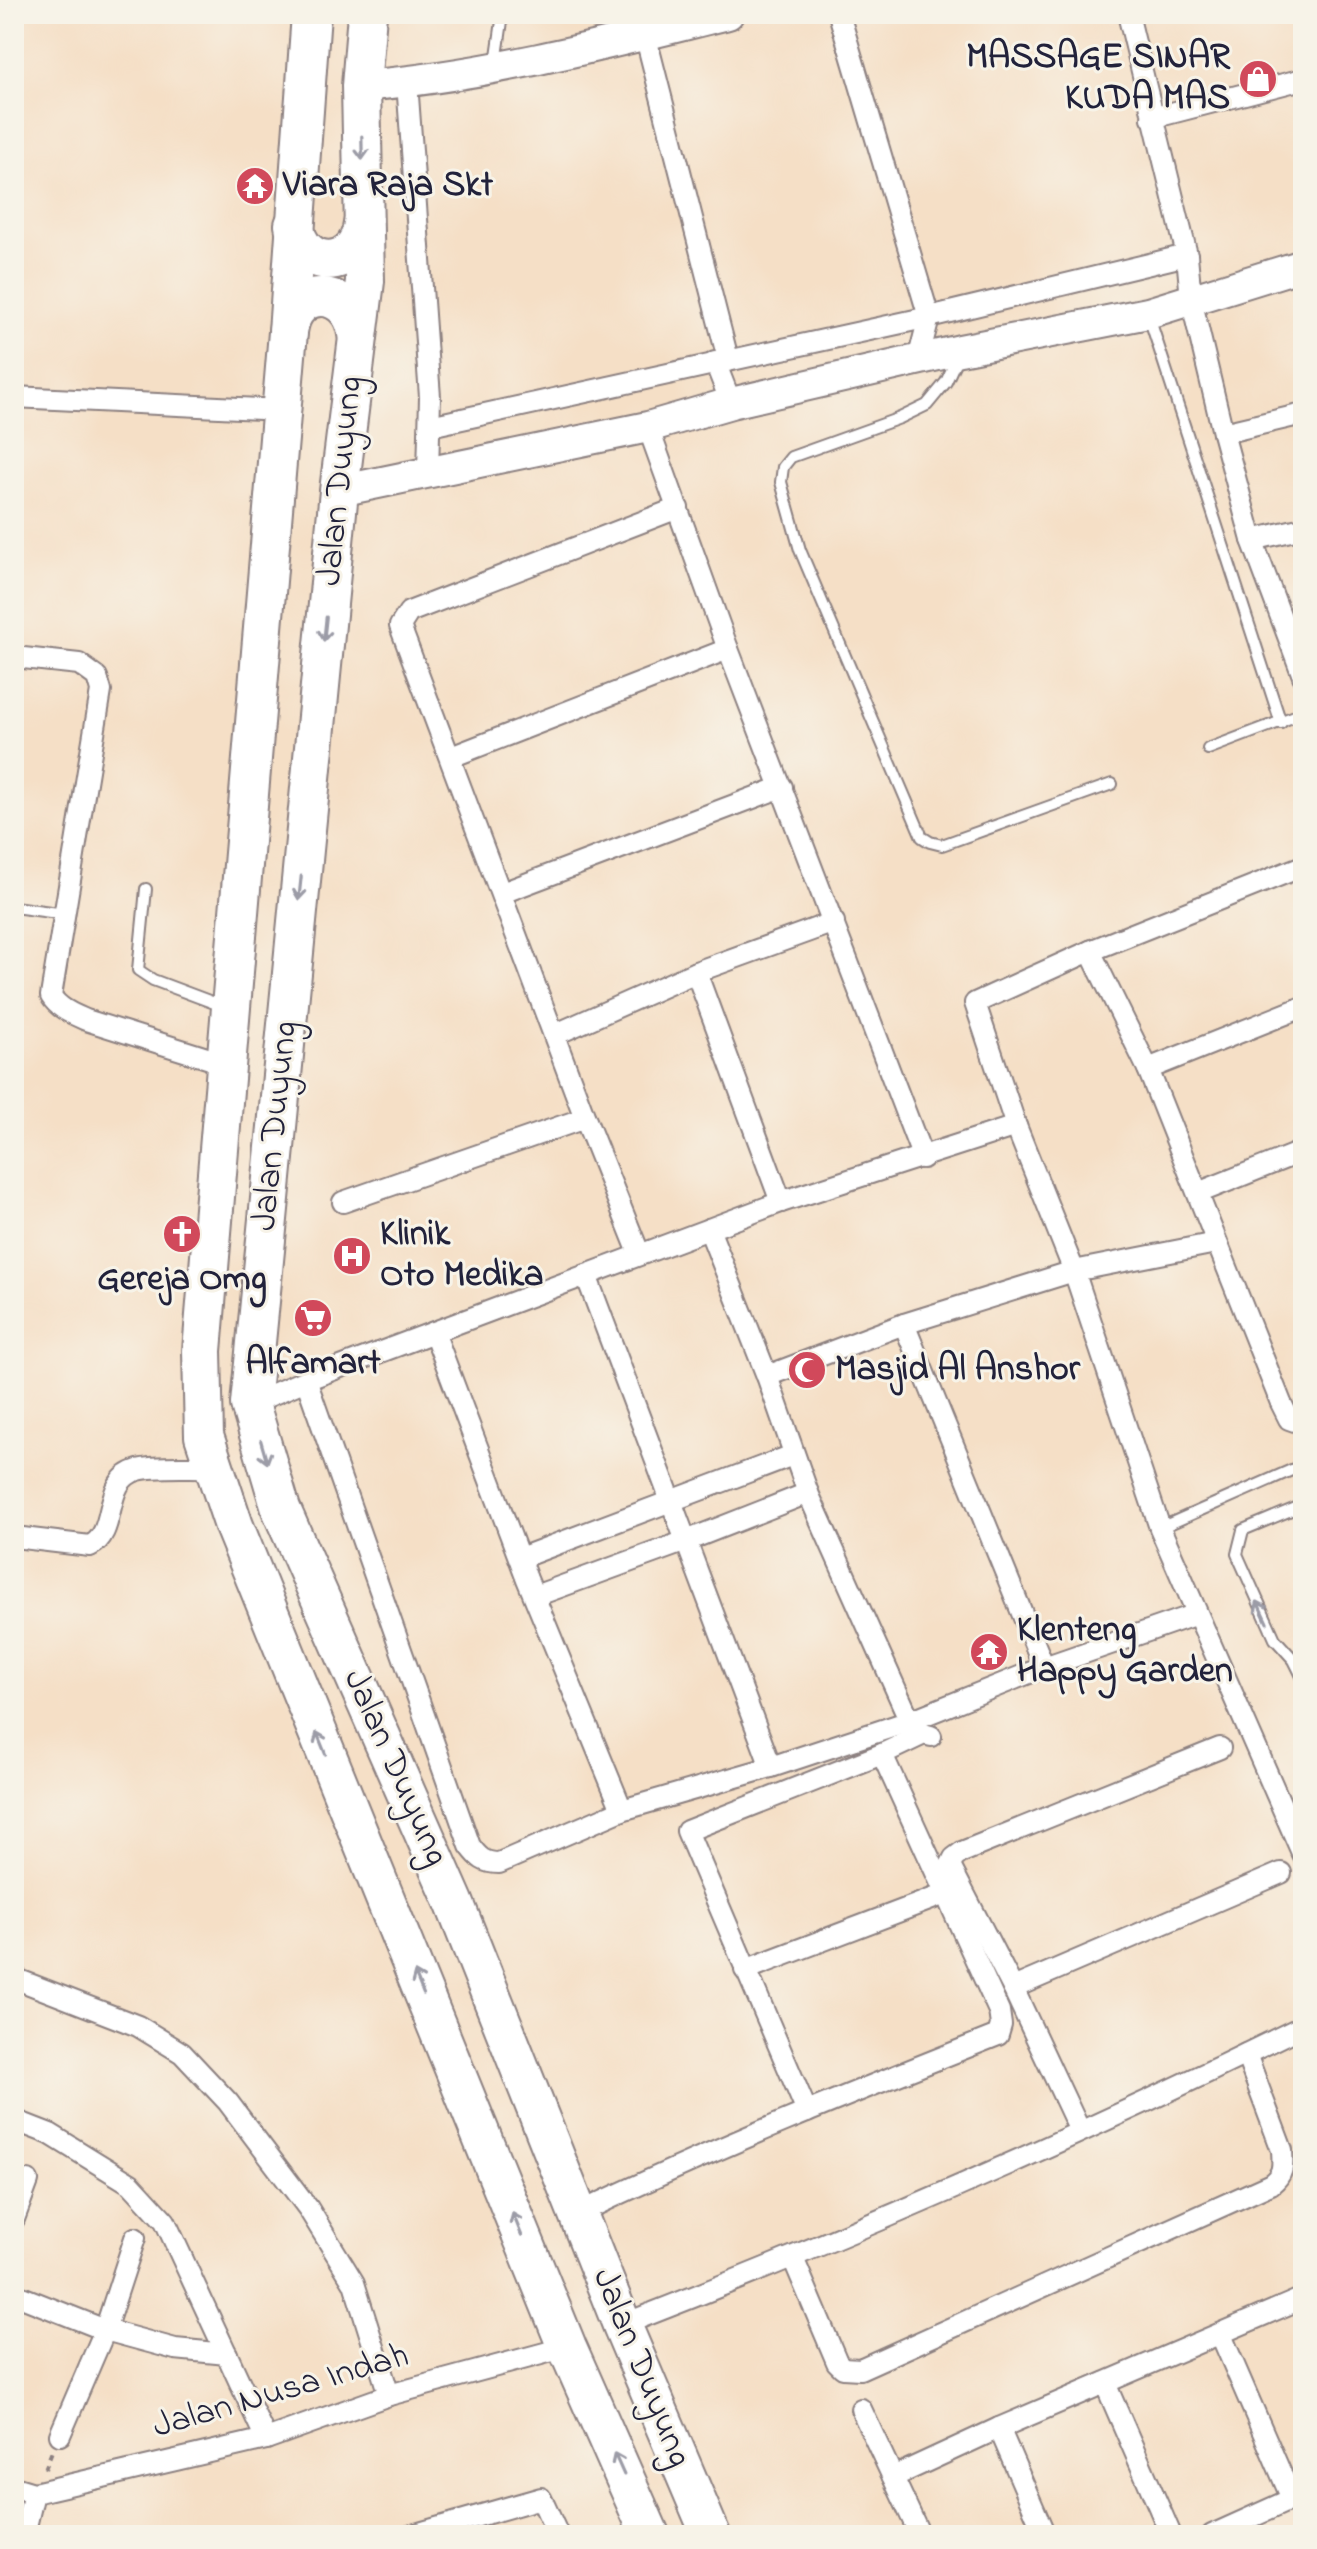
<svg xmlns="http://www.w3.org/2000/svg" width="1317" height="2549" viewBox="0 0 1317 2549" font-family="'Indie Flower',sans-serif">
  <rect width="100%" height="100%" fill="#f7f3e8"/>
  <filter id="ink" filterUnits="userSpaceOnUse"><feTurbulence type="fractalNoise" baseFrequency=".0125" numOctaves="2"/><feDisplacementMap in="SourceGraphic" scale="16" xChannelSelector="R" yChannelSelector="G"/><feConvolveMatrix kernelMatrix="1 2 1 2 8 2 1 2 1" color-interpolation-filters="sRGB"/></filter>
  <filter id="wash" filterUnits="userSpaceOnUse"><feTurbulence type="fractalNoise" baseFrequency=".006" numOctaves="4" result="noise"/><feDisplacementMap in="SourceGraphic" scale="32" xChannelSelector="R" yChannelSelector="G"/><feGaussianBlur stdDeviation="1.8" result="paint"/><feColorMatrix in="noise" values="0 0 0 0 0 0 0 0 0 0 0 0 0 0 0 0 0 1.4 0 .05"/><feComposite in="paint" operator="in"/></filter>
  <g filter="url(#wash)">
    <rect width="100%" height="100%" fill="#f5dfc6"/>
  </g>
  <g filter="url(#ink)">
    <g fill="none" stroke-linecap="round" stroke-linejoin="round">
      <defs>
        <g id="lane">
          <path d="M496,63L503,14"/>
          <path d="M1149,317L1281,723"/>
          <path d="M958,356L946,382L927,405L900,418L791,457L783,467L781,482L800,550L922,837L930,842L942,845L1112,784"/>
          <path d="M1208,749L1303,713"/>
          <path d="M146,889L138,970L153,980L225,1007"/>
          <path d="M14,907L65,914"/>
          <path d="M1303,1505L1243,1530L1237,1554L1275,1639L1294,1660L1303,1678"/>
          <path d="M1160,1528L1303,1465"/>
        </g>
        <g id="street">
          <path d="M839,14L929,317L918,360"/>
          <path d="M1128,14L1187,255L1191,299L1223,433L1252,540L1303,676"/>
          <path d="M645,34L728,359"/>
          <path d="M407,82L430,397L428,472"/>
          <path d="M1152,118L1303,79"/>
          <path d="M715,362L731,403"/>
          <path d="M14,397L281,410"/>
          <path d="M430,426L929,317L1187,255"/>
          <path d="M648,427L728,649L923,1158"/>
          <path d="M1223,433L1303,414"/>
          <path d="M1252,540L1303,528"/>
          <path d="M14,657L79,664L97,677L101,691L51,996C59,1009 73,1014 86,1020L226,1064"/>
          <path d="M451,757L728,649"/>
          <path d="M1303,866L1090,951L975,1003L1016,1126L1074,1271L1160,1528L1303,1855"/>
          <path d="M502,893L782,787"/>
          <path d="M1090,951L1148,1069L1281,1403L1289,1419L1303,1424"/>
          <path d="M696,972L781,1202"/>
          <path d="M554,1035L696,972L834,922"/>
          <path d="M1148,1069L1303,1007"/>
          <path d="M1198,1193L1303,1151"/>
          <path d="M343,1202L585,1118"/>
          <path d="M709,1229L767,1376L808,1493L910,1721"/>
          <path d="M639,1253L585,1118L400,626L409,612L678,508"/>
          <path d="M586,1275L771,1767"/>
          <path d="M904,1324L1044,1667"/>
          <path d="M434,1332L527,1579L622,1810"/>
          <path d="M767,1376L904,1324L1074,1271L1216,1243"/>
          <path d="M306,1380L470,1846C479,1858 484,1863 499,1863L622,1810L771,1767L910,1721L1044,1667L1197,1614"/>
          <path d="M250,1404L306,1380L781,1202L1016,1126"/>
          <path d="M14,1537L90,1546C119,1532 101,1480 138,1470C156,1465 194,1468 214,1467"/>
          <path d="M520,1558L793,1455"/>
          <path d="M535,1596L686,1541L808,1493"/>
          <path d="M745,1970L945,1894"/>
          <path d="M14,1978L138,2026L182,2053L228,2102L308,2208L354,2283L389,2395"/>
          <path d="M1013,1988L1281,1873"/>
          <path d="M807,2112L687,1831L882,1754L924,1734L931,1736"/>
          <path d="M14,2120L50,2134L131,2184L165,2221L266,2439"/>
          <path d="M1080,2131L1013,1988L950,1866L954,1858L962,1852L1220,1748"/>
          <path d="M579,2213C716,2147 857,2091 998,2035L1001,2025L999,2011L882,1754"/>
          <path d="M14,2219L28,2181"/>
          <path d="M793,2258L837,2362L843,2368L860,2369L1271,2184C1284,2174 1283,2166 1282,2150L1246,2054"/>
          <path d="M14,2294L105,2330L175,2349L227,2354"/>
          <path d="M622,2325C853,2235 1081,2136 1303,2026"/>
          <path d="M1221,2335L1292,2499"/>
          <path d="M1105,2383L1171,2535"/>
          <path d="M861,2409L920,2535"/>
          <path d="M999,2428L1045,2535"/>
          <path d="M60,2435L105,2330L135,2238"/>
          <path d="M893,2477L999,2428L1303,2298"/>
          <path d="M14,2487L34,2493L266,2439L389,2395L567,2347"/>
          <path d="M24,2535L34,2493"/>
          <path d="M412,2535L541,2498L558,2535"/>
          <path d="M1212,2535L1303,2494"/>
        </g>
        <g id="secondary">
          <path d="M361,86C485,76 608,44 728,14"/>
          <path d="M339,491L648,427L731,403L960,350L1148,313L1303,265"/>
        </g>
        <g id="highway">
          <path d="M311,14L288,332L202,1351L204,1436L234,1526L567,2347L650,2535"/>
          <path d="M367,14L361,86L365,281L339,491L250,1404L281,1509L454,1902L622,2325L711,2535"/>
          <path d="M294,225C301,272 357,271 363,224"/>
          <path d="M288,332C293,284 351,286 357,334"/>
        </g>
      </defs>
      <use href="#lane" stroke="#8c8080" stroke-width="14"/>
      <use href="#street" stroke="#8c8080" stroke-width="24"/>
      <use href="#secondary" stroke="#8c8080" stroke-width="34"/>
      <use href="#highway" stroke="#8c8080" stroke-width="42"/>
      <path stroke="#8c8080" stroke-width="4" stroke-dasharray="6 6" stroke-linecap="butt" d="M45,2469L52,2451"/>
      <use href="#lane" stroke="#fff" stroke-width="10"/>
      <use href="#street" stroke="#fff" stroke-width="20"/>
      <use href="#secondary" stroke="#fff" stroke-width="30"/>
      <use href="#highway" stroke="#fff" stroke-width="38"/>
    </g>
    <defs><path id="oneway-shaft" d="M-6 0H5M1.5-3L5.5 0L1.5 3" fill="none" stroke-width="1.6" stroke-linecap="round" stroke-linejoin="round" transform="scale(2)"/></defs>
    <g stroke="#9c9ca7">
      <use href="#oneway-shaft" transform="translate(362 148) rotate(89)"/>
      <use href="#oneway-shaft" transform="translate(325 629) rotate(96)"/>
      <use href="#oneway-shaft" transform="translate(300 888) rotate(96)"/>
      <use href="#oneway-shaft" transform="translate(264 1452) rotate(74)"/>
      <use href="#oneway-shaft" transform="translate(1262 1612) rotate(-115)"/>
      <use href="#oneway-shaft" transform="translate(321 1743) rotate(-112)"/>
      <use href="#oneway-shaft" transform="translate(419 1983) rotate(-112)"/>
      <use href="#oneway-shaft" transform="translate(517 2224) rotate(-112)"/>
      <use href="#oneway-shaft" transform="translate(619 2464) rotate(-114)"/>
    </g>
  </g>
  <defs>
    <symbol id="shop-disc" viewBox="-11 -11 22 22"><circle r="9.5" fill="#d1495b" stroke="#f7f3e8"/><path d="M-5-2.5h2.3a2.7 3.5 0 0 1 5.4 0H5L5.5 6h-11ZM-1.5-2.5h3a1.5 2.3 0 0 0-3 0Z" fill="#fff"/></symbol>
    <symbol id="temple-disc" viewBox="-11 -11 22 22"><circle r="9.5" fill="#d1495b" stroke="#f7f3e8"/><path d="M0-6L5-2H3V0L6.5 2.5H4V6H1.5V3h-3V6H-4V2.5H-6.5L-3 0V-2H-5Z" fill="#fff"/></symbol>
    <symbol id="church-disc" viewBox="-11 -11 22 22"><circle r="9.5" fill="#d1495b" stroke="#f7f3e8"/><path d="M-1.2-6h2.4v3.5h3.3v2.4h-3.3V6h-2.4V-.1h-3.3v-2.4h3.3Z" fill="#fff"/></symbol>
    <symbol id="hospital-disc" viewBox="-11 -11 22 22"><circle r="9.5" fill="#d1495b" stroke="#f7f3e8"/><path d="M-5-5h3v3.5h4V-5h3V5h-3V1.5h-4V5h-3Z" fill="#fff"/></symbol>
    <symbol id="supermarket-disc" viewBox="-11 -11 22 22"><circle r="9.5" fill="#d1495b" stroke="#f7f3e8"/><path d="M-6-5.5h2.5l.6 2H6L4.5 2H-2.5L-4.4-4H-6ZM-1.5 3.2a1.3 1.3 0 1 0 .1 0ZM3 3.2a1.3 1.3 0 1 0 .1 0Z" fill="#fff"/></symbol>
    <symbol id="mosque-disc" viewBox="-11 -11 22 22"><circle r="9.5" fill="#d1495b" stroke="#f7f3e8"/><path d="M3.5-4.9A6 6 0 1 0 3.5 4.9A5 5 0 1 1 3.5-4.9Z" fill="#fff"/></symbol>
  </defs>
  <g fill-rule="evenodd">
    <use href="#shop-disc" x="1236" y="57" width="44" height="44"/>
    <use href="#temple-disc" x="233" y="164" width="44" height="44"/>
    <use href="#church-disc" x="160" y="1212" width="44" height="44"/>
    <use href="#hospital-disc" x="330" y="1234" width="44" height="44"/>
    <use href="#supermarket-disc" x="291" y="1296" width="44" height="44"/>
    <use href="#mosque-disc" x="785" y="1348" width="44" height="44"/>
    <use href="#temple-disc" x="967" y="1630" width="44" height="44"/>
  </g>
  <g text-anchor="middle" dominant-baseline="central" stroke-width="6" stroke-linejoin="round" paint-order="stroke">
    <g font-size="36" font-weight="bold" fill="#22223b" stroke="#f7f3e8" text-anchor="start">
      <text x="1230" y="58" text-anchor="end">MASSAGE SINAR<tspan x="1230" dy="41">KUDA MAS</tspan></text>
      <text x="283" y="186">Viara Raja Skt</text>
      <text x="380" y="1235">Klinik<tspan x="380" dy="41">Oto Medika</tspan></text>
      <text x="182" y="1280" text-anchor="middle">Gereja Omg</text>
      <text x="313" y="1364" text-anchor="middle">Alfamart</text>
      <text x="835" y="1370">Masjid Al Anshor</text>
      <text x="1017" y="1631">Klenteng<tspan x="1017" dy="41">Happy Garden</tspan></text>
    </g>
    <g font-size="36" fill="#22223b" stroke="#f7f3e8">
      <text transform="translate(341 481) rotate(-84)">Jalan Duyung</text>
      <text transform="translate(276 1126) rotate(-84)">Jalan Duyung</text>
      <text transform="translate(395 1768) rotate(66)">Jalan Duyung</text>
      <text transform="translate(641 2368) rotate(68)">Jalan Duyung</text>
      <text transform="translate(281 2392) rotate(-16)">Jalan Nusa Indah</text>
    </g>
  </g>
  <rect width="1317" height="2549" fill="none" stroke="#f7f3e8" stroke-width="48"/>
</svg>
